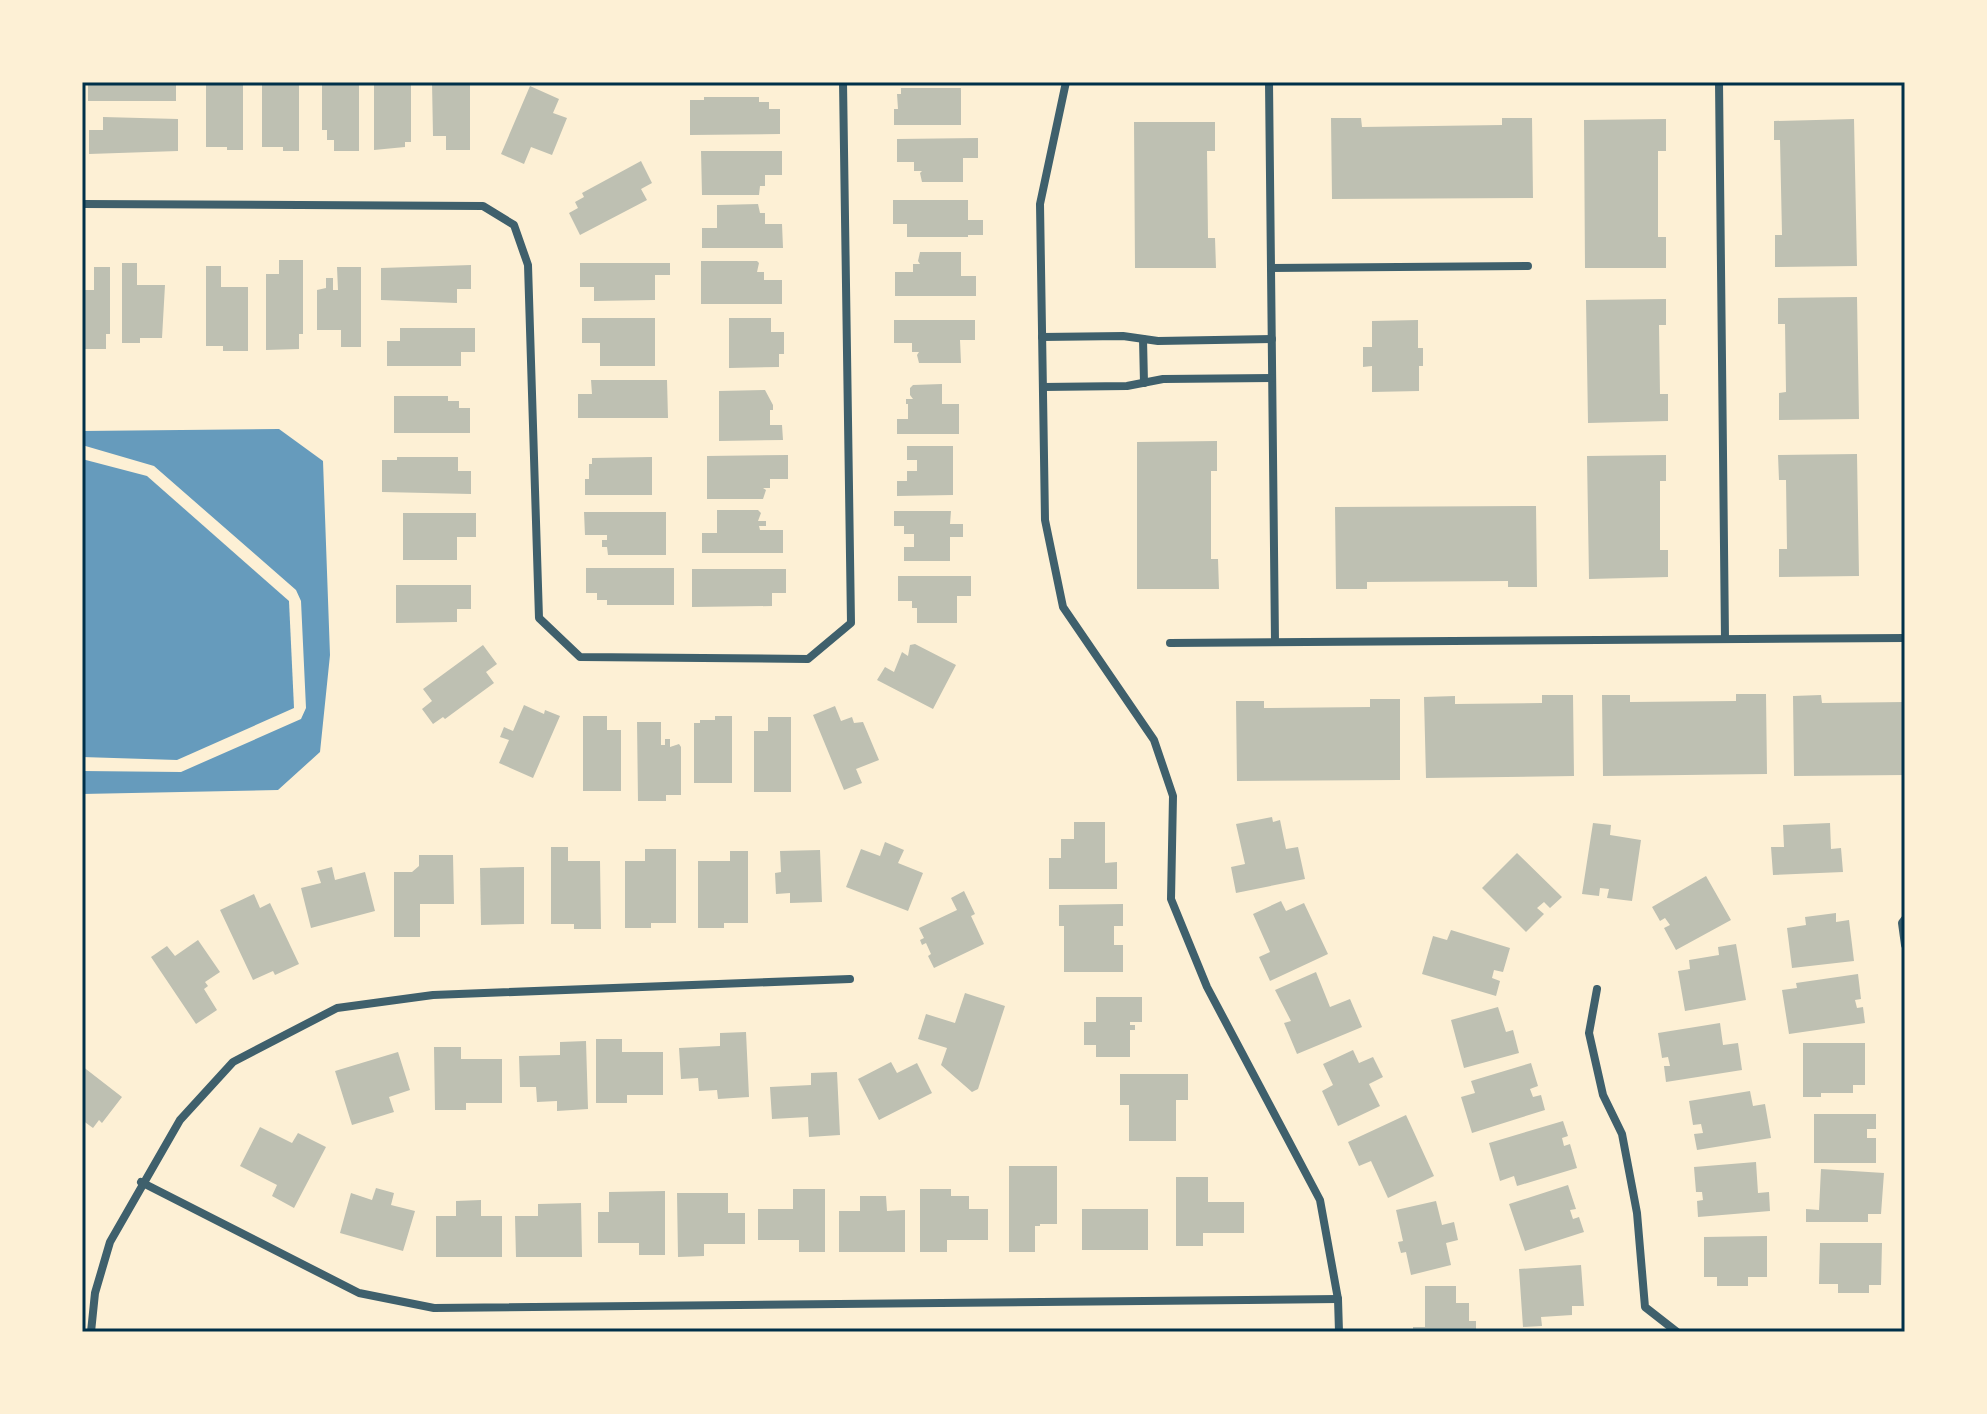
<svg xmlns="http://www.w3.org/2000/svg" width="1987" height="1414" viewBox="0 0 1987 1414" font-family="Bitter,serif">
  <rect width="100%" height="100%" fill="#fdf0d5"/>
  <g fill="#669bbc">
    <path d="M279,429L323,461L330,655L320,752L278,790L82,794V771L181,772L301,719L306,708L301,601L296,590L154,466L82,445V431Z"/>
    <path d="M82,459L147,476L289,601L294,708L177,760L82,757Z"/>
  </g>
  <g fill="#bec0b2">
    <rect x="88" y="82" width="88" height="19"/>
    <path d="M322,82H359V151H334V140H327V130H322Z"/>
    <path d="M432,82H470V150H446V136H433Z"/>
    <path d="M206,83H243V150H227V147H206Z"/>
    <path d="M262,83H299V151H283V147H262Z"/>
    <path d="M374,83H411V142H405V147L374,150Z"/>
    <path d="M530,86L559,99L553,113L567,118L552,155L531,147L524,164L501,154Z"/>
    <path d="M901,88H961V125H894V109H898L897,94H901Z"/>
    <path d="M704,97H759V102H769V109H780V134L690,135V100H704Z"/>
    <path d="M103,117L178,119V151L89,154V130H103Z"/>
    <path d="M1331,118H1361L1362,127L1502,125V118H1532L1533,198L1332,199Z"/>
    <path d="M1666,119V151H1658V237H1666V268H1585L1584,120Z"/>
    <path d="M1854,119L1857,266L1775,267V235H1782L1780,140H1774V121Z"/>
    <path d="M1134,122H1215V151H1207L1208,238H1215L1216,268H1135Z"/>
    <path d="M978,138V158H963V182H922L920,173L922,171H914V162H897V139Z"/>
    <path d="M701,151H782V175H765V186H760L759,195H702Z"/>
    <path d="M641,161L652,183L641,189L647,200L580,235L569,213L578,208L575,202L584,197L582,193Z"/>
    <path d="M893,200H968V220H983V235H968V237H907V224H893Z"/>
    <path d="M758,204L760,213H765V224H782L783,248H702V228H717V205Z"/>
    <path d="M920,252H961V276H976V296H895V272H913V264H920L918,261Z"/>
    <path d="M279,260H303V334H299V349L266,350V274H279Z"/>
    <path d="M701,261H757L759,263L757,272H764V280H782V304H701Z"/>
    <path d="M122,263H137V285H165L162,338H140V343H122Z"/>
    <path d="M580,263H670V275H655V300L594,301V287H580Z"/>
    <path d="M471,265V289H457V303L381,300V268Z"/>
    <path d="M206,266H221V287H248V351H223V346H206Z"/>
    <path d="M94,267H110V334H106V349H82V290H94Z"/>
    <path d="M337,267H361V347H341V330H317V290L326,288V278H333V290H338Z"/>
    <path d="M1857,297L1859,419L1779,420V393L1786,392L1785,324H1778V298Z"/>
    <path d="M1666,299V325H1659L1660,394H1668V421L1588,423L1586,300Z"/>
    <path d="M582,318H655V366H600V343H582Z"/>
    <path d="M729,318H771V332H784V354H779V367L729,368Z"/>
    <path d="M894,320H975V340H960L961,363H919L917,355L919,352H912V343H894Z"/>
    <path d="M1418,320V348H1423V366H1419V391L1372,392V366L1363,367V347H1372V321Z"/>
    <path d="M400,328H475V352H461V366H387V341H400Z"/>
    <path d="M591,380H667L668,418H578V394H592Z"/>
    <path d="M942,384V404H959V434H897V419H908V404H906V399H913L910,395V388L913,385Z"/>
    <path d="M765,390L773,405V410H770V425H782L783,440L719,441V391Z"/>
    <path d="M394,396H448V401H459V408H470V433H394Z"/>
    <path d="M1217,441V471H1211V559H1218L1219,589H1137V442Z"/>
    <path d="M907,446H953V495L897,496V481H907V471H917V460H907Z"/>
    <path d="M1857,454L1859,576L1779,577V549H1787L1786,480H1779L1778,455Z"/>
    <path d="M788,455V479H770V488H763L766,490L763,499H707V456Z"/>
    <path d="M1666,455V481H1660V550H1668V577L1589,579L1587,456Z"/>
    <path d="M397,457H458V471H471V494L382,492V460H397Z"/>
    <path d="M652,457V495H585V479H589V464H592V458Z"/>
    <path d="M1536,506L1537,587H1508V581L1367,582V589H1336L1335,507Z"/>
    <path d="M717,510H758L761,513L758,521H766V526H759L760,530H783V553H702V533H717Z"/>
    <path d="M894,511H951L950,524H963V537H950V561H904V547H914V534H904V526H894Z"/>
    <path d="M584,512H666V555H608L607,547H602V540H607V535H585Z"/>
    <path d="M403,513H476V537H457V560H403Z"/>
    <path d="M586,568H674V605H607V600H597V593H586Z"/>
    <path d="M692,569H786V593H772V606L692,607Z"/>
    <path d="M898,576H971V596H957V623H917V608H912V601H898Z"/>
    <path d="M396,585H471V609H457V622L396,623Z"/>
    <path d="M915,644L956,665L933,709L877,680L885,667L894,672L902,652L908,656L910,645Z"/>
    <path d="M483,645L497,664L486,672L494,683L445,719L443,717L433,724L422,709L432,701L423,689Z"/>
    <path d="M1736,694H1766L1767,774L1603,776L1602,695H1630V702L1736,701Z"/>
    <path d="M1542,695H1573L1574,776L1426,778L1424,697L1455,696V704L1542,703Z"/>
    <path d="M1821,695L1822,703L1905,702V775L1794,776L1793,696Z"/>
    <path d="M1370,699H1400V780L1237,781L1236,701H1264V708L1370,707Z"/>
    <path d="M524,705L544,714L545,710L560,716L533,778L499,763L509,740L500,737L504,727L513,731Z"/>
    <path d="M835,706L841,721L852,717L854,723L863,722L879,760L856,769L862,783L844,790L813,715Z"/>
    <path d="M583,716H607V730H621V791H583Z"/>
    <path d="M715,716H732V783H694V723H700V720H715Z"/>
    <path d="M768,717H791V792H754V731H768Z"/>
    <path d="M637,722H661V745H665V739H670V747L679,744L681,747V795H666V801H638Z"/>
    <path d="M1272,817L1273,822L1280,820L1286,849L1298,847L1305,879L1236,893L1231,867L1245,864L1236,824Z"/>
    <path d="M1074,822H1105V863L1117,862V889H1049V858H1061V839H1074Z"/>
    <path d="M1593,823L1611,825L1610,835L1641,840L1632,901L1607,898L1609,889L1600,888L1599,896L1582,894Z"/>
    <path d="M1830,823L1831,849L1841,848L1843,872L1773,875L1771,847H1784L1783,825Z"/>
    <path d="M885,842L904,850L898,863L923,873L908,911L846,887L861,849L880,856Z"/>
    <path d="M551,847H568V861H600L601,929H574V924H551Z"/>
    <path d="M645,849H676V923H651V928H625V861H645Z"/>
    <path d="M820,850L822,902L790,903V893L776,894L775,873L781,872L780,851Z"/>
    <path d="M730,851H748V923H724V928H698V861H730Z"/>
    <path d="M1517,853L1562,897L1550,908L1544,902L1537,908L1544,914L1526,932L1482,888Z"/>
    <path d="M419,855H453L454,904H420V937H394V872H412L419,866Z"/>
    <path d="M332,867L335,880L365,872L375,911L311,928L301,888L321,883L317,871Z"/>
    <path d="M524,867V924L481,925L480,868Z"/>
    <path d="M1706,876L1731,920L1676,950L1664,928L1670,925L1665,918L1660,921L1652,907Z"/>
    <path d="M964,891L975,914L971,916L984,944L934,968L928,956L931,954L926,943L922,945L920,940L924,938L919,928L957,910L951,898Z"/>
    <path d="M254,894L260,908L270,903L299,964L275,975L273,971L253,980L220,910Z"/>
    <path d="M1281,901L1286,911L1304,903L1328,954L1270,981L1259,957L1270,952L1253,914Z"/>
    <path d="M1123,904V926H1114V945H1123V972H1064V926H1059V905Z"/>
    <path d="M1836,913V922L1849,920L1854,961L1792,968L1787,928L1806,925L1805,917Z"/>
    <path d="M1451,930L1510,948L1503,972L1494,970L1492,978L1500,981L1496,996L1422,974L1433,936L1447,940Z"/>
    <path d="M198,940L220,972L205,982L208,986L204,989L217,1010L196,1024L151,957L167,946L175,956Z"/>
    <path d="M1736,944L1746,1000L1685,1011L1678,971L1690,969L1689,960L1719,955L1718,947Z"/>
    <path d="M1316,972L1330,1007L1350,999L1362,1027L1297,1054L1284,1023L1291,1021L1275,990Z"/>
    <path d="M1858,974L1861,999L1855,1000L1857,1008L1863,1007L1865,1023L1789,1034L1782,990L1797,988L1796,983Z"/>
    <path d="M965,993L1005,1006L978,1089L972,1092L941,1065L947,1048L918,1039L926,1014L955,1023Z"/>
    <path d="M1096,997H1142V1022H1130V1025H1135V1030H1130V1057H1096V1045H1084V1022H1096Z"/>
    <path d="M1498,1007L1506,1032L1513,1030L1519,1053L1464,1068L1451,1020Z"/>
    <path d="M1720,1023L1723,1045L1738,1043L1742,1070L1666,1082L1664,1066H1670L1668,1057L1662,1058L1658,1033Z"/>
    <path d="M746,1032L749,1097L718,1099L717,1090L699,1091L698,1078L681,1079L679,1048L720,1046V1033Z"/>
    <path d="M596,1039H622V1052H663V1095H627V1103H596Z"/>
    <path d="M586,1041L588,1109L557,1111V1101L537,1102L536,1087H520L519,1056L560,1055V1042Z"/>
    <path d="M1803,1043H1865V1085H1853V1093H1821V1097H1803Z"/>
    <path d="M434,1047H461V1059H502V1103H466V1110H435Z"/>
    <path d="M1353,1050L1359,1063L1373,1057L1383,1077L1369,1084L1380,1106L1338,1126L1322,1091L1333,1085L1323,1064Z"/>
    <path d="M398,1052L410,1090L389,1097L394,1112L352,1125L335,1071Z"/>
    <path d="M891,1062L897,1073L917,1063L932,1093L879,1120L858,1079Z"/>
    <path d="M1531,1063L1538,1086L1530,1089L1533,1097L1541,1095L1545,1110L1472,1133L1461,1097L1475,1093L1471,1081Z"/>
    <path d="M82,1066L122,1097L102,1123L99,1120L93,1128L82,1120Z"/>
    <path d="M837,1072L840,1135L809,1137L808,1117L772,1119L770,1087L811,1085V1073Z"/>
    <path d="M1120,1074H1188V1100H1176V1141H1129V1105H1120Z"/>
    <path d="M1750,1091L1753,1106L1765,1104L1771,1138L1697,1150L1694,1134L1703,1133L1701,1124L1693,1125L1689,1101Z"/>
    <path d="M1814,1114H1876V1129H1867V1138H1876V1163H1814Z"/>
    <path d="M1406,1115L1434,1176L1388,1198L1371,1161L1359,1166L1348,1142Z"/>
    <path d="M1563,1121L1568,1136L1562,1138L1564,1146L1570,1144L1577,1168L1517,1186L1514,1176L1500,1181L1489,1143Z"/>
    <path d="M260,1127L292,1143L298,1133L326,1147L294,1208L272,1196L277,1185L240,1166Z"/>
    <path d="M1756,1162L1758,1193L1769,1192L1770,1211L1698,1217L1697,1201L1703,1200L1702,1192H1696L1694,1167Z"/>
    <path d="M1009,1166H1057V1224H1040V1226H1035V1252H1009Z"/>
    <path d="M1821,1169L1884,1173L1881,1214H1868V1222H1806V1209L1819,1210Z"/>
    <path d="M1176,1177H1208V1202H1244V1233H1203V1246H1176Z"/>
    <path d="M1568,1185L1576,1209L1570,1210L1573,1219L1579,1217L1584,1232L1525,1251L1509,1204Z"/>
    <path d="M376,1188L394,1193L391,1205L415,1211L403,1251L340,1233L351,1193L372,1200Z"/>
    <path d="M793,1189H825V1252H799V1240H758V1209H793Z"/>
    <path d="M920,1189H951V1196H969V1209H988V1240H947V1252H920Z"/>
    <path d="M665,1191V1255H639V1243H598V1212H609V1192Z"/>
    <path d="M677,1193H728V1213H745V1244H704V1256L678,1257Z"/>
    <path d="M860,1196H886L887,1211L905,1210V1252H839V1211H860Z"/>
    <path d="M481,1200V1216H502V1257H436V1216H456V1201Z"/>
    <path d="M1436,1201L1442,1225L1454,1222L1458,1240L1446,1243L1451,1265L1411,1275L1406,1252L1401,1253L1399,1246L1398,1242L1403,1241L1396,1210Z"/>
    <path d="M581,1203L582,1257H516L515,1216H538V1204Z"/>
    <rect x="1082" y="1209" width="66" height="41"/>
    <path d="M1767,1236V1277H1748V1286H1717V1277H1704V1237Z"/>
    <path d="M1820,1243H1882L1881,1285H1869V1293H1838V1284H1819Z"/>
    <path d="M1581,1265L1584,1306H1572V1315L1541,1317L1542,1326L1523,1327L1519,1269Z"/>
    <path d="M1425,1286H1456V1303H1469V1321H1476V1332H1413V1327H1425Z"/>
  </g>
  <g fill="none" stroke-linecap="round" stroke-linejoin="round">
    <g stroke="#3f606c" stroke-width="8">
      <path d="M1066,82L1040,204L1045,520L1063,607L1154,740L1173,796L1171,899L1207,987L1320,1200L1338,1299L1339,1332"/>
      <path d="M1269,82L1275,642"/>
      <path d="M1719,82L1725,639"/>
      <path d="M82,204L483,206L514,225L528,265L539,618L580,657L808,659L851,623L843,82"/>
      <path d="M1271,268L1528,266"/>
      <path d="M1042,337L1123,336L1158,341L1272,339"/>
      <path d="M1143,339L1144,383"/>
      <path d="M1043,387L1127,386L1163,379L1272,378"/>
      <path d="M1170,643L1905,638"/>
      <path d="M1905,919L1902,923L1905,945"/>
      <path d="M1597,989L1589,1033L1603,1095L1622,1134L1637,1213L1645,1307L1677,1332"/>
      <path d="M141,1182L359,1293L434,1308L1338,1299"/>
      <path d="M91,1332L95,1293L110,1242L180,1120L233,1062L337,1008L433,995L850,979"/>
    </g>
  </g>
  <rect width="1987" height="1414" fill="none" stroke="#fdf0d5" stroke-width="168"/>
  <rect x="84" y="84" width="1819" height="1246" fill="none" stroke="#003049" stroke-width="3"/>
</svg>
